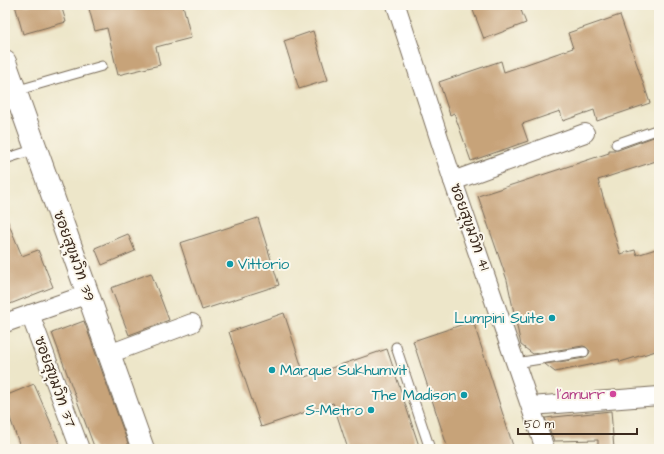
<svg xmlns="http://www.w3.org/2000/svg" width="664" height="454" viewBox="0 0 664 454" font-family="'Architects Daughter','Playpen Sans Thai',sans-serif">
  <rect width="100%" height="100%" fill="#fbf7ec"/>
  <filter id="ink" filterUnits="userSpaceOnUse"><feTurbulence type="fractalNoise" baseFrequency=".025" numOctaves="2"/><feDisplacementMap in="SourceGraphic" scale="8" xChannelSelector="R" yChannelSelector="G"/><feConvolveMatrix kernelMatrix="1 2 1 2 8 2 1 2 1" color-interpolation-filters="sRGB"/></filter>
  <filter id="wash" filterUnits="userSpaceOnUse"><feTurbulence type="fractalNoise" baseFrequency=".012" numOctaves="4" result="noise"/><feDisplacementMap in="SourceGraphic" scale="16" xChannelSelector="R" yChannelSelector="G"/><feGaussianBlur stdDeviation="0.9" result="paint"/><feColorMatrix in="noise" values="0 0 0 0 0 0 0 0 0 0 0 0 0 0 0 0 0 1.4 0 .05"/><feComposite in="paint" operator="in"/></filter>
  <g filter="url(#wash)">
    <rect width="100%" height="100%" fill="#ede6c9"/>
    <g id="blocks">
      <g fill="#c7a379">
        <path d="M15,5H61L66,22L23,34Z"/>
        <path d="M88,5H183L191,38L156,47L160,65L118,75L107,28L95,31Z"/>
        <path d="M471,5H519L526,23L484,39Z"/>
        <path d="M620,15L650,103L597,121L594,110L563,121L560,111L522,124L528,141L471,161L454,113L450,115L439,82L501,61L504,72L573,48L568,33Z"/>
        <path d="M313,31L328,80L299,89L284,41Z"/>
        <path d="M659,135V160L598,180L620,254L635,250L637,255L659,248V350L620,362L619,359L555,372L545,364L585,358L589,354L590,351L586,347L583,346L533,354L521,345L507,280L478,196L609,153V150H618Z"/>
        <path d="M5,215L22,256L38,250L53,287L5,306Z"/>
        <path d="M258,218L279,285L202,310L180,243Z"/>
        <path d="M128,234L135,251L102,265L95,248Z"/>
        <path d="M151,273L169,320L129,335L111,288Z"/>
        <path d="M284,313L305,377L387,349L420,449H348L333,403L261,427L229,332Z"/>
        <path d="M84,321L130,449H95L52,333Z"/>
        <path d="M473,321L514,449H448L413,341Z"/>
        <path d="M34,384L62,449H21L5,404V396Z"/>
        <path d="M611,411L614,449H598V440L554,441L545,418Z"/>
      </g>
    </g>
  </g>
  <g filter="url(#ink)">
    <use href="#blocks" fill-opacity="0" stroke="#796c5a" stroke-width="1"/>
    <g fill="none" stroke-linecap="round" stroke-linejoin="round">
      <defs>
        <g id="service">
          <path d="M15,91L102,66"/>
          <path d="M5,106L19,102"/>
          <path d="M616,144L659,129"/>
          <path d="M5,159L36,149"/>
          <path d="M396,347L430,449"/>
          <path d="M516,363L584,352"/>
        </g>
        <g id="minor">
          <path d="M396,5L453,181L545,449"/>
          <path d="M453,181L585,133"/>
          <path d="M30,314L80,449"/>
          <path d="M5,323L88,294"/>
          <path d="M109,354L192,323"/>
          <path d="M531,406L659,396"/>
        </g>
        <path id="tertiary" d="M5,62L143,449"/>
      </defs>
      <use href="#service" stroke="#796c5a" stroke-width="11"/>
      <use href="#minor" stroke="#796c5a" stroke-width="20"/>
      <use href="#tertiary" stroke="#796c5a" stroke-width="24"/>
      <use href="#service" stroke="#fff" stroke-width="9"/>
      <use href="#minor" stroke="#fff" stroke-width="18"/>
      <use href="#tertiary" stroke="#fff" stroke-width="22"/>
    </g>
  </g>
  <g fill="#0f9aa8" stroke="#fbf7ec" stroke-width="1.5">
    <circle cx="230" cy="264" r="4"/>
    <circle cx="552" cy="318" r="4"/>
    <circle cx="272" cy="370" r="4"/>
    <circle cx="464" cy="395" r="4"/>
    <circle cx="371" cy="410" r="4"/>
  </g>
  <circle fill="#d1479c" stroke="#fbf7ec" stroke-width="1.5" cx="613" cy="394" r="4"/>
  <g text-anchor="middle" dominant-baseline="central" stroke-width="4" stroke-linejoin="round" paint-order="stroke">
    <g font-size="15" fill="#3b2a1e" stroke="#fbf7ec">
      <text transform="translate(470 227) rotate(70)">ซอยสุขุมวิท 41</text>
      <text transform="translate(74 256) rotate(70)">ซอยสุขุมวิท 39</text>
      <text transform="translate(55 382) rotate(70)">ซอยสุขุมวิท 37</text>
    </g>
    <g font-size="15" fill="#0d838f" stroke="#fbf7ec" text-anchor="end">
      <text x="238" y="264" text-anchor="start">Vittorio</text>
      <text x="544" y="318">Lumpini Suite</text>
      <text x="280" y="370" text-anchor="start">Marque Sukhumvit</text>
      <text x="456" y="395">The Madison</text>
      <text x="363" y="410">S-Metro</text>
    </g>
    <g font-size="15" fill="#b23c85" stroke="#fbf7ec" text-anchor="end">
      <text x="605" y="394">l'amurr</text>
    </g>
  </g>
  <rect width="664" height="454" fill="none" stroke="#fbf7ec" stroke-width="20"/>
  <path d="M518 428v6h119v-6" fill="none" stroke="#3b2a1e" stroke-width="2"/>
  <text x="524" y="428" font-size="12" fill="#3b2a1e" stroke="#fbf7ec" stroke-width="3" paint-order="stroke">50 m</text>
</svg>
